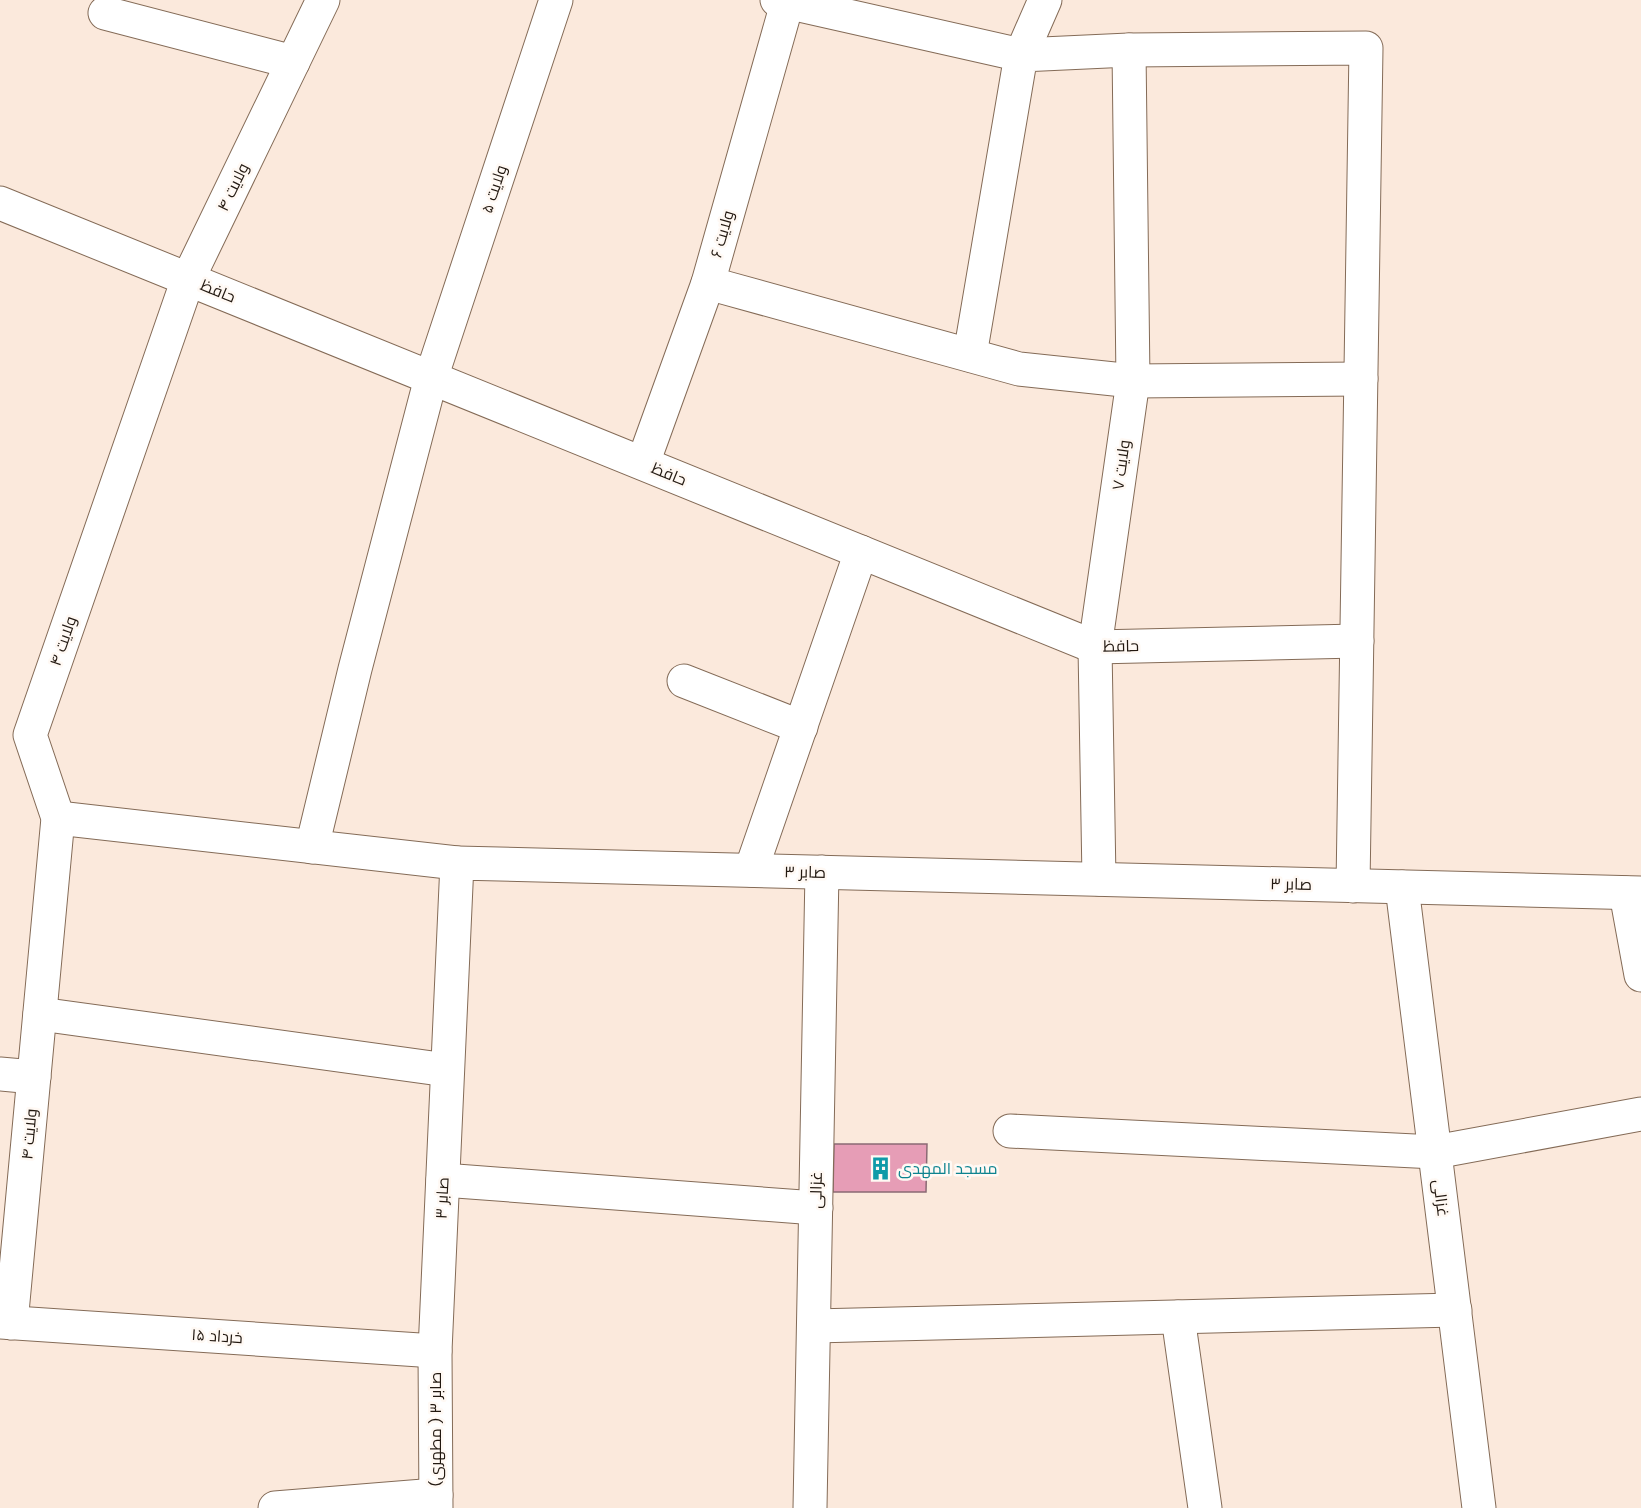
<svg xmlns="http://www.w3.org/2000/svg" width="1641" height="1508" viewBox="0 0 1641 1508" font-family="'DM Sans',Cairo,sans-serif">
  <rect width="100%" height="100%" fill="#fbe9dc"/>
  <path fill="#e69db6" stroke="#8a6a74" stroke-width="1.5" d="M834,1144H927L926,1192H833Z"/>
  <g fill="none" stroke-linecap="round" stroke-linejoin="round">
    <defs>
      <g id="minor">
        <path d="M777,0L1021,55L1045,0"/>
        <path d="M105,13L293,62"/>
        <path d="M0,203L1095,647L1357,641"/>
        <path d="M708,283L1019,369L1133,381L1361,379"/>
        <path d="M970,355L1021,55L1129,50L1366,48L1353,886"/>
        <path d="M643,463L708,283L788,0"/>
        <path d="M684,681L801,727"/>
        <path d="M58,818L457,863"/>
        <path d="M312,847L355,669L431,378L556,0"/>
        <path d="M751,870L861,552"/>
        <path d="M1099,879L1095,647L1133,381L1129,50"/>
        <path d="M1402,887L1479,1508"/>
        <path d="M1626,893L1641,975"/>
        <path d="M40,1014L447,1070"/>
        <path d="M0,1074L34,1077"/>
        <path d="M1010,1131L1435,1152L1641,1114"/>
        <path d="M443,1180L816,1208"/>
        <path d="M1178,1317L1205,1508"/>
        <path d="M0,1322L435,1351"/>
        <path d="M11,1323L58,818L30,735L188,279L323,0"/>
        <path d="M814,1326L1455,1310"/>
        <path d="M275,1508L436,1495"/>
        <path d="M436,1508L435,1351L457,863L1641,893"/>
        <path d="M810,1508L822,872"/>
      </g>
    </defs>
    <use href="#minor" stroke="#846b57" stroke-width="35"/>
    <use href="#minor" stroke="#fff" stroke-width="33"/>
  </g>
  <defs>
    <symbol id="building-bare" viewBox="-9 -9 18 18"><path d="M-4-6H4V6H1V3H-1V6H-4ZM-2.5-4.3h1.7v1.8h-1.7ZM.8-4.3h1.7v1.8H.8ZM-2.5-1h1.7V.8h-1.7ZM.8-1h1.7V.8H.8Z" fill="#0f9aa8" stroke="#fff9f4" stroke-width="2.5" paint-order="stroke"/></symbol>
  </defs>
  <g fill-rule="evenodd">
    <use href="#building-bare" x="864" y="1152" width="33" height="33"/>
  </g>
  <g text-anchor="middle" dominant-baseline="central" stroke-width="5" stroke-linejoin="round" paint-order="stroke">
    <g font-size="16" fill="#221810" stroke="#fff9f4">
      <text transform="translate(233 187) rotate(-64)">ولایت ۴</text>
      <text transform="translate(494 189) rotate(-72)">ولایت ۵</text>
      <text transform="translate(722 234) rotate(-74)">ولایت ۶</text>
      <text transform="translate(218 291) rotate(22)">حافظ</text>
      <text transform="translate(1121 465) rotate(-82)">ولایت ۷</text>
      <text transform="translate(669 474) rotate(22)">حافظ</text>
      <text transform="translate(63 641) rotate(-71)">ولایت ۴</text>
      <text transform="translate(1121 646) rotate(-1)">حافظ</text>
      <text transform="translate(805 872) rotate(1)">صابر ۳</text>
      <text transform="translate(1291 884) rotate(1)">صابر ۳</text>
      <text transform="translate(29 1134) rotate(-85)">ولایت ۴</text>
      <text transform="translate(816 1190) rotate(-89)">غزالی</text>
      <text transform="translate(442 1198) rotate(-87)">صابر ۳</text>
      <text transform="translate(1441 1198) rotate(83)">غزالی</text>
      <text transform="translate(217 1336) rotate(4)">۱۵ خرداد</text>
      <text transform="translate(435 1429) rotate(-90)">صابر ۳ ( مطهری)</text>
    </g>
    <g font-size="16" fill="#0d838f" stroke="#fff9f4" text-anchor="start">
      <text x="898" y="1168">مسجد المهدی</text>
    </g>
  </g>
</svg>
